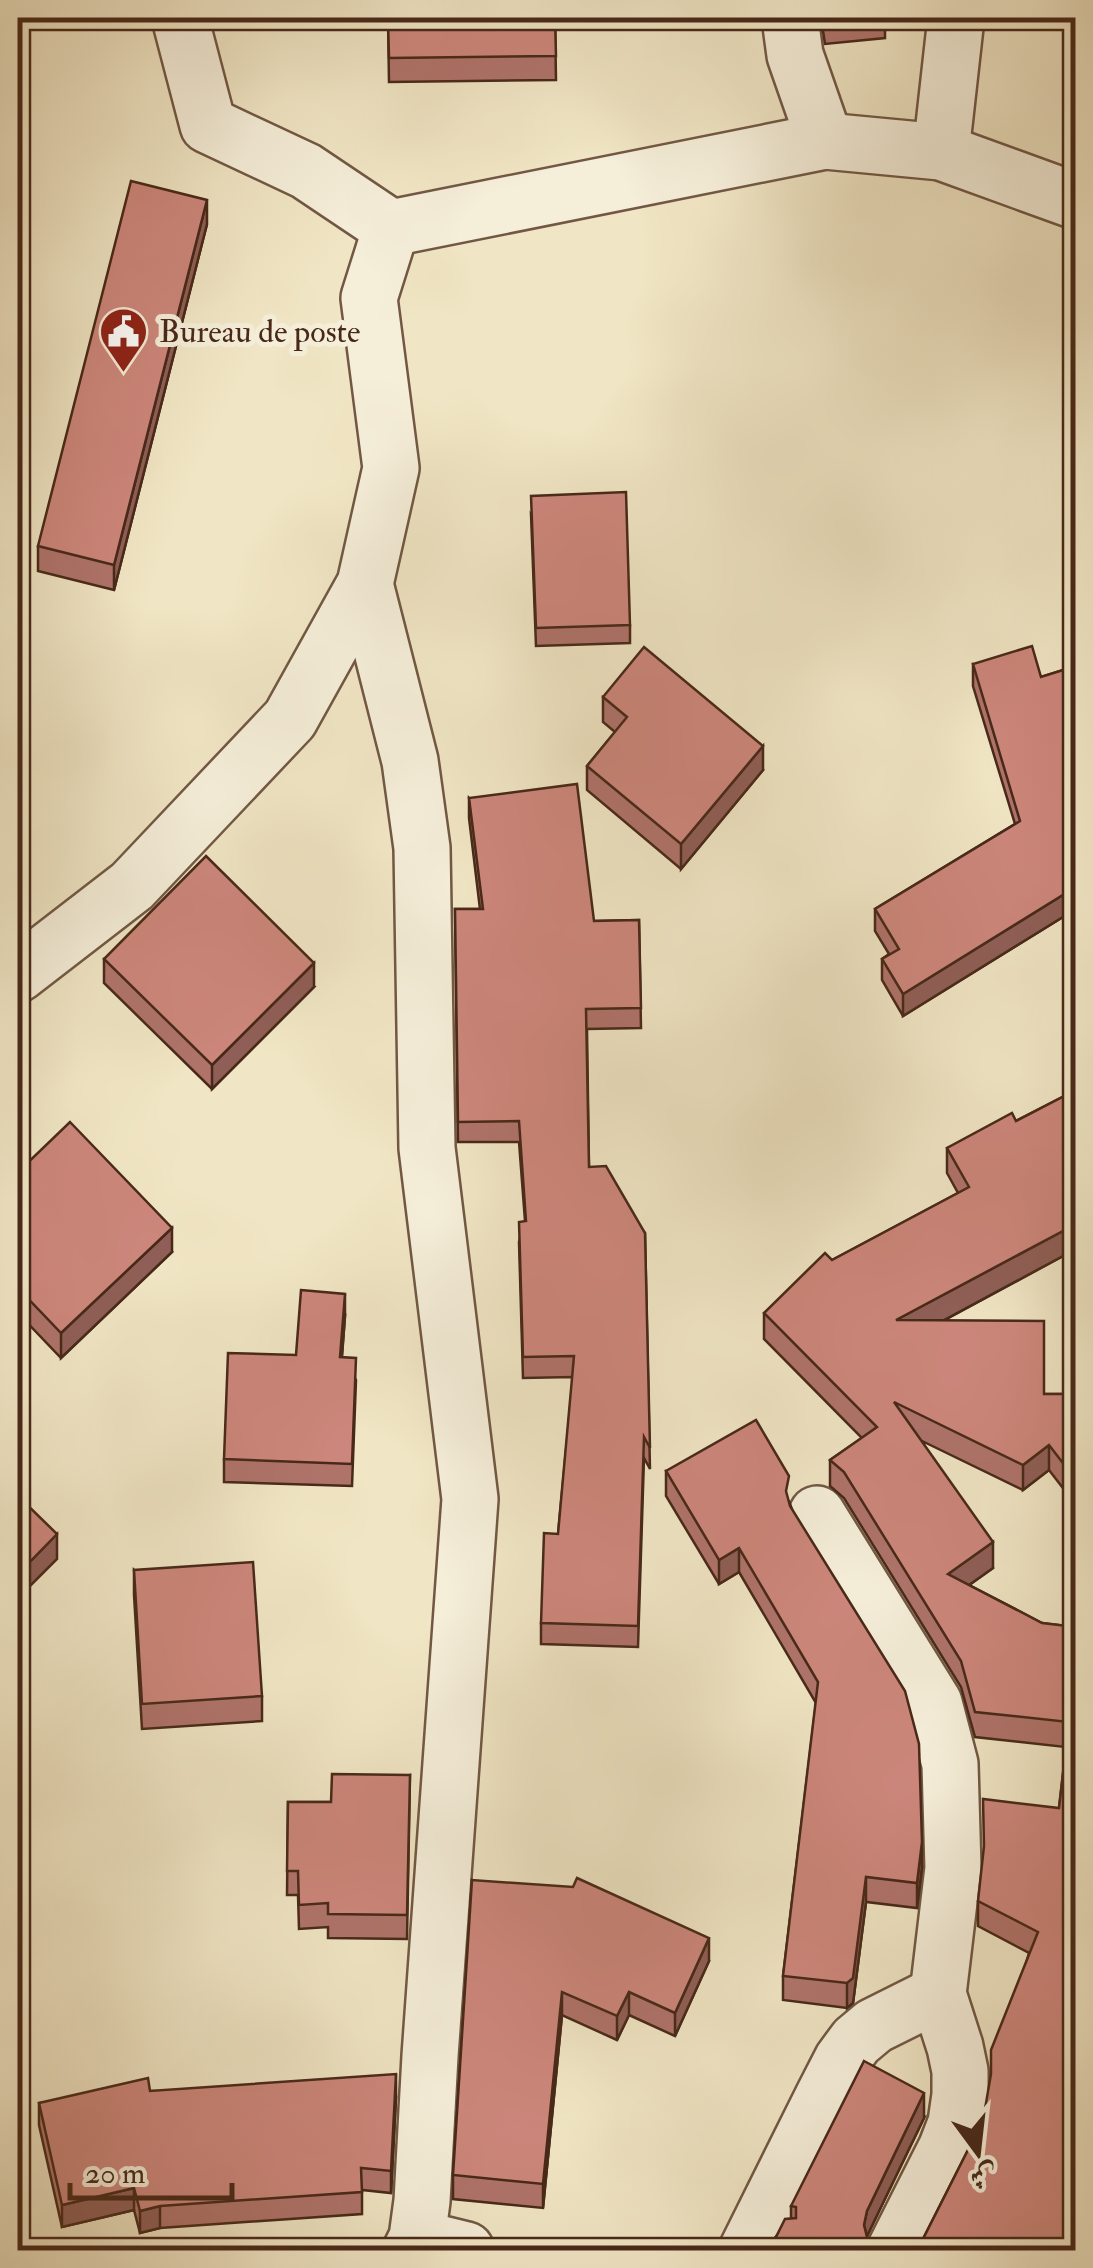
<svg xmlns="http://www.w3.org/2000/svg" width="1093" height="2268" viewBox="0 0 1093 2268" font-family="'IM FELL Double Pica',Amiri,serif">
  <rect width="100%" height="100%" fill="#f0e5c4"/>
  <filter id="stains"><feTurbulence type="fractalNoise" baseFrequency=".002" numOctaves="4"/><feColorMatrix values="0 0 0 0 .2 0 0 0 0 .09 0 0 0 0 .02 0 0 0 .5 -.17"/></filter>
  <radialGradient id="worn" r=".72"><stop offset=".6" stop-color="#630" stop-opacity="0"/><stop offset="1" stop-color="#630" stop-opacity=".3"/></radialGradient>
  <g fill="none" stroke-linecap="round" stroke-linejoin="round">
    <defs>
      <g id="minor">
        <path d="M180,18L208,125L306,171L391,228L825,141L941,152L1076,201"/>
        <path d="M790,18L795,55L825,141"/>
        <path d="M941,152L956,18"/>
        <path d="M365,584L410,761L422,848L427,1148L470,1499L430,2056L422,2201L417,2238L411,2250"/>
        <path d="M18,974L132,886L290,719L365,584L391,468L369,298L391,228"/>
        <path d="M817,1514L934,1703L950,1764L953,1868L938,1994L955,2047L960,2071V2095L956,2123L946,2149L895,2250"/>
        <path d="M417,2238L466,2250"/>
        <path d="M747,2250L823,2097L842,2060L856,2041L874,2026L938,1994"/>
      </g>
    </defs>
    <use href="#minor" stroke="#725844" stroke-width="60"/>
    <use href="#minor" stroke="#f5eed9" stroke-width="55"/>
  </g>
  <g fill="#af736a" stroke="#482919" stroke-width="2.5">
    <path d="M388,18H555L556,80L389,82Z"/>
    <path d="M821,18H885V38L825,44Z"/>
    <path d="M207,224L114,590L38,571V546Z"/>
    <path d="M531,514L630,625V643L536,646Z"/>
    <path d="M973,664L1041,677L1076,666V931L1071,912L903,1016L882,980V959L889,954L875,931V909L1015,824L973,686Z"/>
    <path d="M603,697L763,770L681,869L587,790V766L615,732L603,722Z"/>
    <path d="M469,798L594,921L639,920L641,1028L587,1029L589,1167L645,1233L650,1469L644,1458L638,1647L541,1644V1623L558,1534L573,1377L523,1378L519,1242L525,1221L519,1142H458L455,909H480L469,818Z"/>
    <path d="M104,959L314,987L212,1089L104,983Z"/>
    <path d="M1076,1090V1249L943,1321L1044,1394H1076V1505L1049,1470L1023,1490L922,1441L993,1568L969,1585L1042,1623L1076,1627V2250L923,2239L974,2138L985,2109L1029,1953L978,1926V1901L1059,1808L1066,1747L975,1737L961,1687L844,1498L830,1486V1460L862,1438L764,1339V1313L832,1260L958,1193L947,1173V1148L1016,1121Z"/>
    <path d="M18,1172L172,1252L61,1358L18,1313Z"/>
    <path d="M345,1316L342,1357L356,1380L352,1486L224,1482V1459L296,1355Z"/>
    <path d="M666,1471L789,1501L922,1867L917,1908L866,1902L853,2003L847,2008L783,2000V1976L816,1703L739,1572L719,1584L666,1496Z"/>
    <path d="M134,1570L262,1696V1721L142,1729L134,1595Z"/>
    <path d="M410,1775L407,1939L328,1938V1927L299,1929L298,1895H287L288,1802H331Z"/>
    <path d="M472,1880L709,1961L675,2036L629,2015L617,2040L562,2015L543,2208L453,2199V2175Z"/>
    <path d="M150,2091L396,2097L391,2193L362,2190V2214L160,2228L140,2233L134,2210L62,2227L39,2125V2103Z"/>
    <path d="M924,2118L867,2236L868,2241L765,2250L791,2218V2206Z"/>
  </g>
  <g fill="#8f5e56" stroke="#482919" stroke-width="2.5">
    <path d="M207,200V224L114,590V565Z"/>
    <path d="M763,746V770L681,869V844Z"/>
    <path d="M1071,890V912L903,1016V994Z"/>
    <path d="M314,963V987L212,1089V1065Z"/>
    <path d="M1076,1224V1249L896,1346V1320Z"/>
    <path d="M172,1228V1252L61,1358V1333Z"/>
    <path d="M345,1294V1316L340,1379V1357Z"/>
    <path d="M1049,1445V1470L1023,1490V1465Z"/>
    <path d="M57,1534V1559L18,1598V1574Z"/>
    <path d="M993,1542V1568L948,1600V1574Z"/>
    <path d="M739,1548V1572L719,1584V1560Z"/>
    <path d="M922,1842V1867L917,1908V1883Z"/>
    <path d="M866,1877V1902L853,2003L847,2008V1983Z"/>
    <path d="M709,1938V1961L675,2036V2013Z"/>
    <path d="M562,1992V2015L543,2208V2184Z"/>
    <path d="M629,1992V2015L617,2040V2016Z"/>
    <path d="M396,2074V2097L391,2193V2171Z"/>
    <path d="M924,2093V2118L867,2236L864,2225L867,2211Z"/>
    <path d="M134,2188V2210L62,2227V2205Z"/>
    <path d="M160,2206V2228L140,2233V2211Z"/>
  </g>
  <g fill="#cc867b" stroke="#482919" stroke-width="2.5">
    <path d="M388,18H555L556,56L389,58Z"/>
    <path d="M131,181L207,200L114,565L38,546Z"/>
    <path d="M626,492L630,625L536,628L531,496Z"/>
    <path d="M1032,646L1041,677L1076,666V909L1071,890L903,994L882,959L899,949L875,909L1020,821L973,664Z"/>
    <path d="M644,647L763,746L681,844L587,766L627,717L603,697Z"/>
    <path d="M577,784L594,921L639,920L641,1008L586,1009L589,1167L606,1166L645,1233L650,1448L644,1437L638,1626L541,1623L544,1533L558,1534L574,1356L523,1357L519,1222L526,1221L519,1121L458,1122L455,909H483L469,798Z"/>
    <path d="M206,856L314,963L212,1065L104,959Z"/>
    <path d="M1076,1090V1224L896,1320L1044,1321V1394H1076V1480L1049,1445L1023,1465L894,1402L993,1542L948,1574L1042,1623L1076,1627V2250H912L923,2239L974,2138L985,2109L991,2074V2050L1038,1932L978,1901L984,1846L983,1799L1059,1808L1069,1722L975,1712L961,1661L844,1472L830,1460L877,1427L764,1313L825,1253L832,1260L969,1187L947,1148L1012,1113L1016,1121Z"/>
    <path d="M70,1122L172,1228L61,1333L18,1288V1172Z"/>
    <path d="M301,1290L345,1294L340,1357L356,1358L352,1464L224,1459L228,1353L296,1355Z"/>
    <path d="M756,1420L789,1476L786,1491L790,1506L905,1691L919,1744L922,1842L917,1883L866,1877L853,1978L847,1983L783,1976L818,1682L739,1548L719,1560L666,1471Z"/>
    <path d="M18,1496L57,1534L18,1574Z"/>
    <path d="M253,1562L262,1696L142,1704L134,1570Z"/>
    <path d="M332,1774L410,1775L407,1915L328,1914V1903L299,1905L298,1871H287L288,1802H331Z"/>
    <path d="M577,1878L709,1938L675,2013L629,1992L617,2016L562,1992L543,2184L453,2175L472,1880L573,1887Z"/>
    <path d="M864,2061L924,2093L867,2211L864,2225L868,2241L879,2250H764L775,2239L785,2219L796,2218V2207L791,2206Z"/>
    <path d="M396,2074L391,2171L361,2168L362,2192L160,2206L140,2211L134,2188L62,2205L39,2103L148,2078L150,2091Z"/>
  </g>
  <defs>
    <symbol id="civic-pin" viewBox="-11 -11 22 30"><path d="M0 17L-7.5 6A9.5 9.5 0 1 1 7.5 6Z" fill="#8f2418" stroke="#f5eed9"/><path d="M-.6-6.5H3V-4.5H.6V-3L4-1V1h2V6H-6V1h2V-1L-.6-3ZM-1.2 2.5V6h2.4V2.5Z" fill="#fff"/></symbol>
  </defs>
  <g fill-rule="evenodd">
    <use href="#civic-pin" x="96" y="304" width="55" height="75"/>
  </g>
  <g text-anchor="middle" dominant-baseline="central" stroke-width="10" stroke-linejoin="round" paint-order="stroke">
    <g font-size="32" fill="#482919" stroke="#f5eed9" text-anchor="start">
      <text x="159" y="332">Bureau de poste</text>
    </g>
  </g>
  <rect width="1093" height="2268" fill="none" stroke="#f0e5c4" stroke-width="60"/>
  <rect x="20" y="20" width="1053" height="2228" fill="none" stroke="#482919" stroke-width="5"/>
  <rect x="30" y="30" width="1033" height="2208" fill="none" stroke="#482919" stroke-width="2.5"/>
  <g transform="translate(978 2153) rotate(165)" stroke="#f5eed9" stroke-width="8" paint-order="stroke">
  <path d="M0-8L18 38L0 25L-18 38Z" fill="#482919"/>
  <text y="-15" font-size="28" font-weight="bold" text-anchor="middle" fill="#482919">ش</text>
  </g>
  <path d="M70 2183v15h162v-15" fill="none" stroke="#482919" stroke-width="5"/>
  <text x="85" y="2183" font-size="30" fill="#482919" stroke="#f5eed9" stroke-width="8" paint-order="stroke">20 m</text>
  <rect width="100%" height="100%" filter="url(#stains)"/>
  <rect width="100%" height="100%" fill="url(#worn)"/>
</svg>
